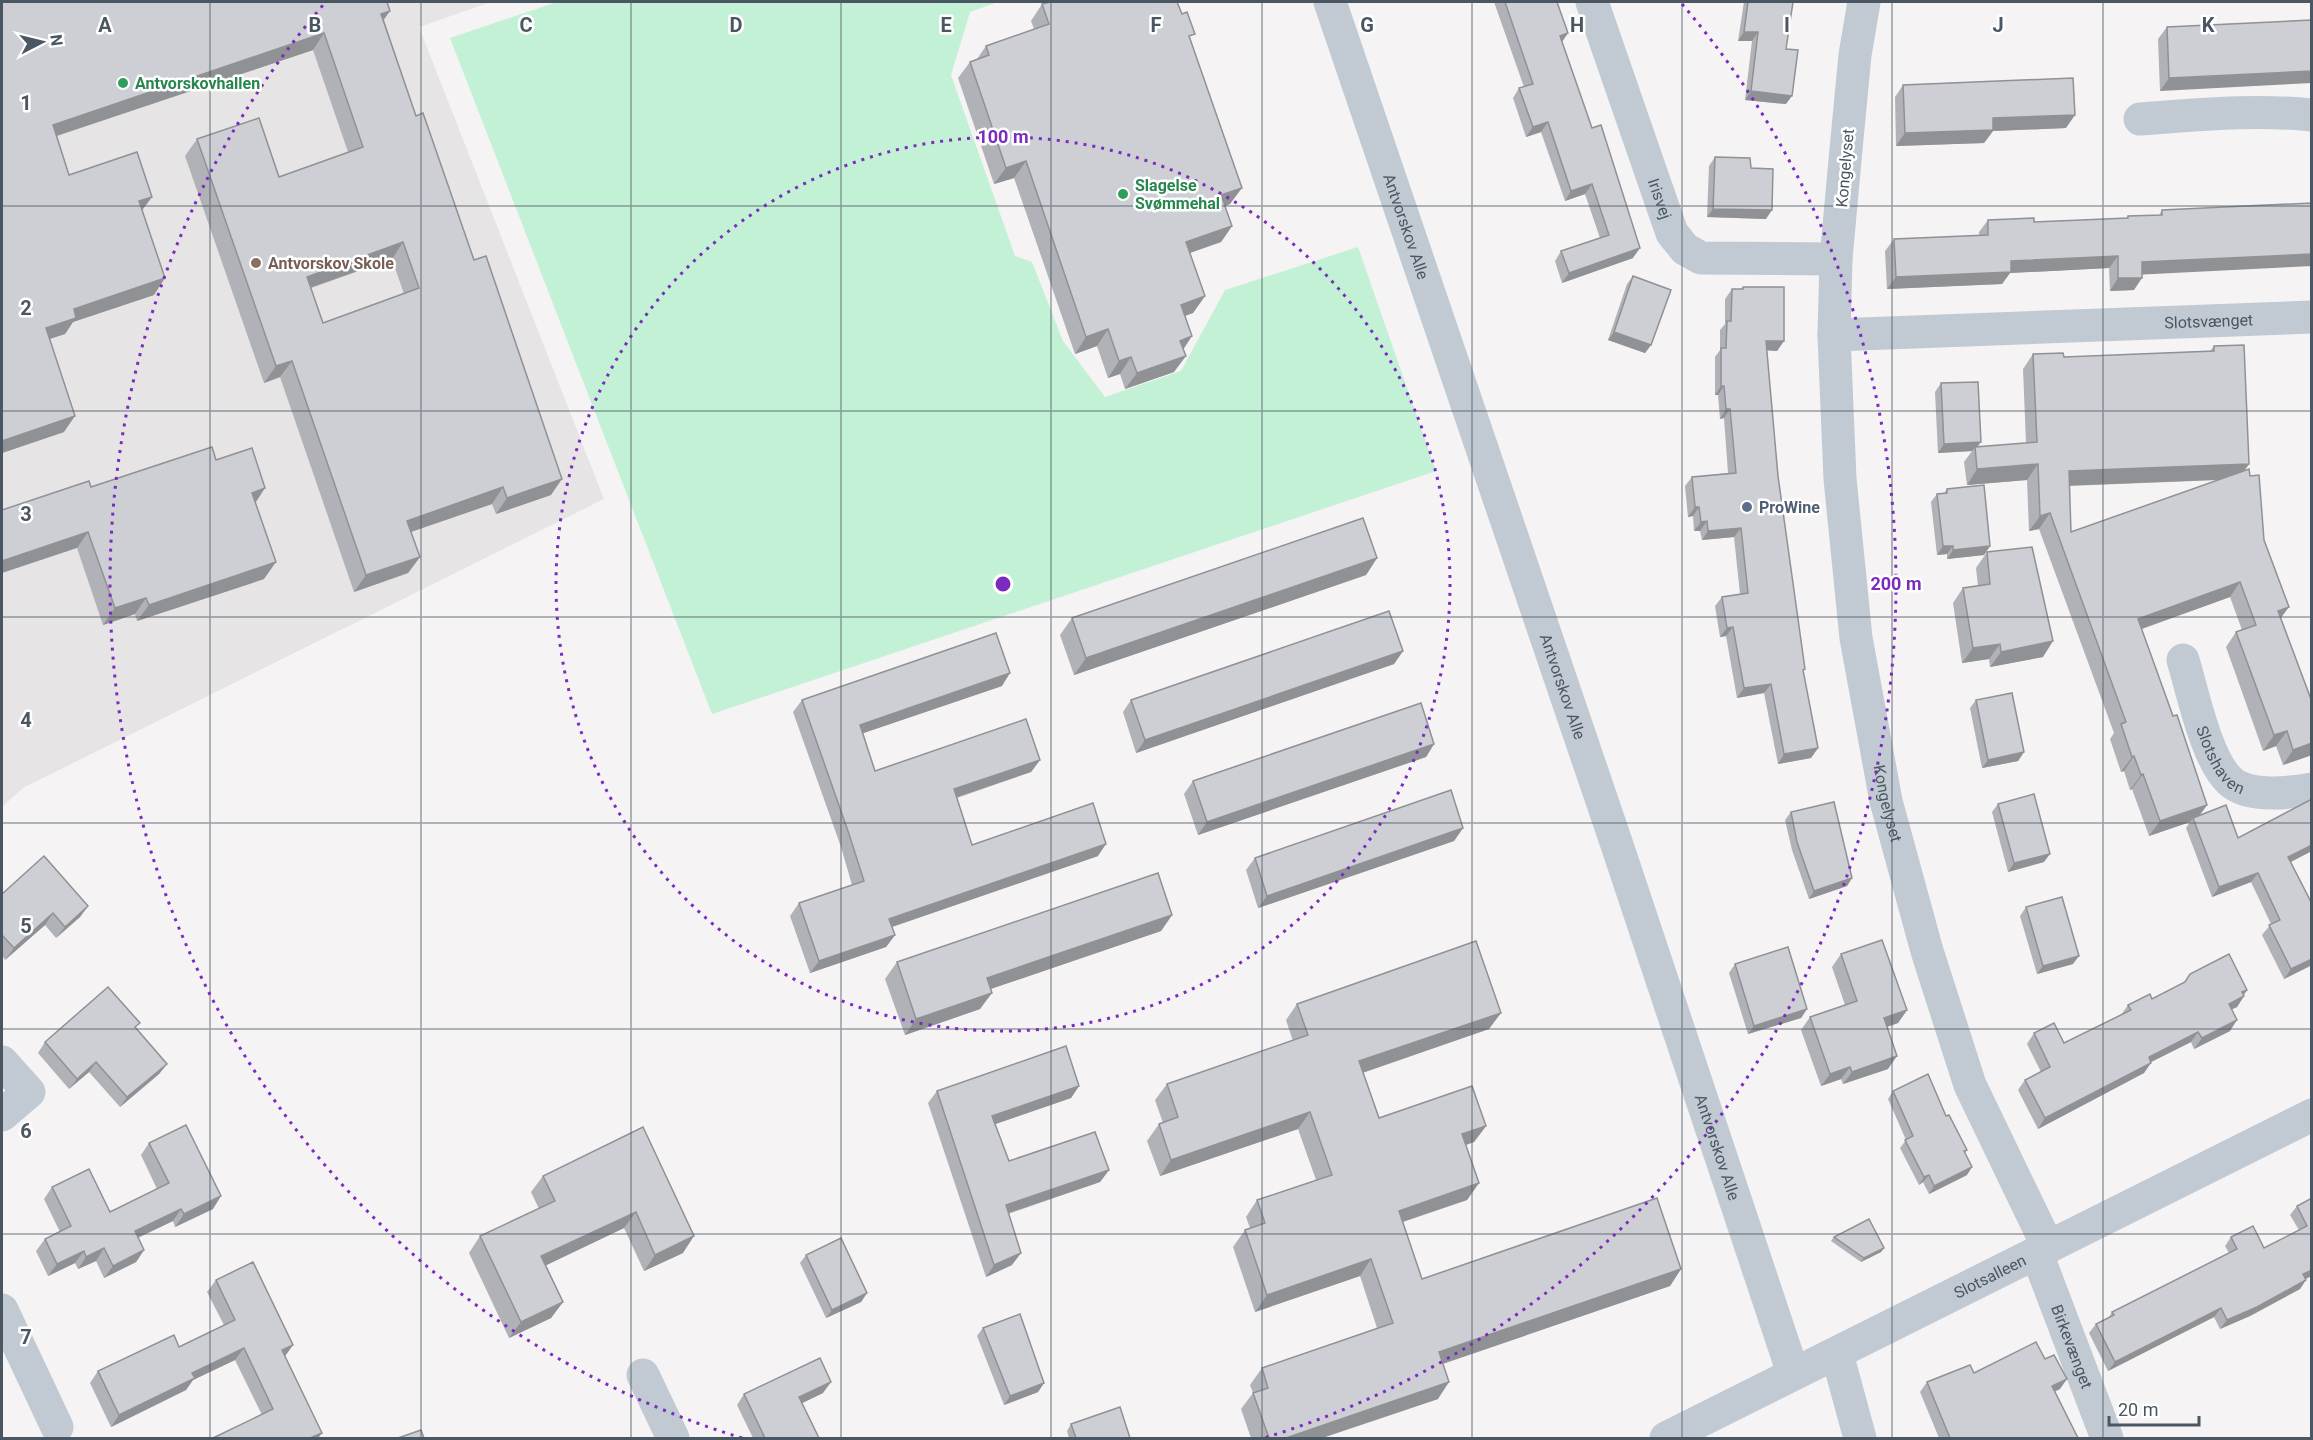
<svg xmlns="http://www.w3.org/2000/svg" width="2313" height="1440" viewBox="0 0 2313 1440" font-family="Roboto,sans-serif">
  <rect width="100%" height="100%" fill="#f5f3f3"/>
  <path fill="#e6e4e5" d="M2,2H491L419,27L604,499L23,788L2,807Z"/>
  <path fill="#c3f1d5" d="M557,2H998L970,12L951,75L1015,256L1032,262L1063,341L1105,397L1181,371L1225,290L1358,247L1436,471L712,714L450,38Z"/>
  <g fill="none" stroke-linecap="round" stroke-linejoin="round">
    <g stroke="#c1cad2" stroke-width="33">
      <path id="s1" d="M1592,2L1672,233L1685,249L1701,258L1836,259"/>
      <path d="M2140,119C2197,115 2254,109 2312,115"/>
      <path id="s2" d="M1834,335L2312,317"/>
      <path id="s3" d="M2183,660C2193,693 2206,759 2230,781C2248,798 2290,793 2312,789"/>
      <path d="M2,1062L29,1092L2,1115"/>
      <path id="s4" d="M2037,1254L2107,1438"/>
      <path d="M2,1310L57,1427"/>
      <path d="M1837,1354L1860,1438"/>
      <path d="M643,1375L673,1438"/>
    </g>
    <g stroke="#c1cad2" stroke-width="33">
      <path id="s5" d="M1330,2L1616,842L1793,1373"/>
      <path id="s6" d="M1864,2L1855,55L1845,160L1836,259L1834,335L1840,479L1856,638L1886,801L1927,951L1970,1085L2048,1247"/>
      <path id="s7" d="M1666,1438L2312,1115"/>
    </g>
  </g>
  <g fill="#b0b2b7" fill-rule="evenodd">
    <path d="M2,2L384,20L416,116L551,495L496,514L492,504L411,532L420,557L408,573L354,592L280,377L264,383L185,156L197,139L279,177L348,152L313,50L57,136L69,175L152,197L142,210L154,295L73,322L65,334L49,339L64,432L2,453ZM392,259L404,294L323,323L311,288Z"/>
    <path d="M1494,2H1557L1568,33L1562,42L1633,258L1562,283L1555,261L1561,251L1600,238L1585,194L1565,201L1541,132L1526,137L1513,98L1519,88L1524,87Z"/>
    <path d="M1744,2H1793L1786,49V104L1745,100L1752,41H1738Z"/>
    <path d="M1042,4L1191,40L1230,204L1225,206L1232,226L1221,242L1190,253L1205,296L1193,313L1185,316L1183,349L1174,372L1125,389L1120,374L1108,378L1097,346L1075,354L1014,178L994,184L958,78L970,62L977,59L986,46L1034,29L1031,21Z"/>
    <path d="M2312,20L2160,91L2158,39L2167,27Z"/>
    <path d="M1903,85L2066,128L1993,131L1984,143L1896,146L1895,97Z"/>
    <path d="M1715,157L1751,168L1766,219L1707,217L1709,166Z"/>
    <path d="M2312,203L2142,274L2134,290L2110,291L2109,268L2010,273L2002,284L1887,289L1885,251L1894,239L1979,236V232L1988,220L2034,222L2126,218L2128,216L2159,215L2162,210Z"/>
    <path d="M1633,276L1651,345L1645,353L1608,340L1627,284Z"/>
    <path d="M1743,287L1784,341L1777,351L1767,350L1778,476L1803,672L1818,748L1811,758L1778,764L1764,693L1737,698L1726,636L1720,637L1715,606L1722,597L1740,594L1734,537L1702,540L1700,531H1694L1693,516L1688,517L1685,486L1692,477L1728,473L1724,418L1720,419L1718,395H1715V357L1720,350V330L1725,324V299L1732,289H1741Z"/>
    <path d="M2214,346L2249,464L2244,471L2250,476L2281,618L2312,702V755L2283,765L2276,746L2263,751L2226,647L2236,632L2242,630L2230,597L2142,629L2173,716L2207,805L2200,815L2238,838L2291,862L2312,904V965L2284,979L2262,935L2271,924L2251,882L2212,897L2186,828L2190,822L2149,836L2132,789L2130,790L2124,771L2121,772L2110,739L2114,733L2039,529L2029,531L2027,480L1967,485L1964,462L1972,451L1938,453L1935,392L1941,383L1978,447L2026,443L2023,369L2033,354L2064,357L2210,351ZM2219,480L2071,532L2069,486Z"/>
    <path d="M216,460L256,502L264,579L137,621L135,614L103,625L77,548L91,487Z"/>
    <path d="M1947,489L1990,546L1984,555L1947,559V554L1937,555L1931,502L1937,494L1944,493Z"/>
    <path d="M1987,552L2043,657L1990,667L1989,659L1962,663L1953,603L1963,588L1978,586L1976,568Z"/>
    <path d="M1377,558L1366,575L1074,675L1060,635L1072,618Z"/>
    <path d="M1403,651L1394,664L1136,753L1123,712L1131,700Z"/>
    <path d="M1002,686L863,733L875,771L1040,760L1031,772L957,798L972,845L1098,856L892,927L895,935L886,947L810,973L790,916L799,903L852,885L841,847L793,712L802,700Z"/>
    <path d="M1976,700L2024,752L2018,761L1982,768L1970,708Z"/>
    <path d="M1434,744L1426,757L1198,835L1184,794L1193,781Z"/>
    <path d="M1998,804L2044,862L2008,872L1992,812Z"/>
    <path d="M1791,812L1852,878L1847,886L1809,899L1792,850L1785,820Z"/>
    <path d="M1463,828L1454,841L1258,908L1246,870L1255,858Z"/>
    <path d="M2,894L88,906L80,917L56,938L45,925L5,960L2,955Z"/>
    <path d="M2026,907L2073,964L2037,974L2020,916Z"/>
    <path d="M1172,915L1161,931L990,989L980,1009L905,1035L885,979L897,962Z"/>
    <path d="M1841,954L1907,1010L1898,1023L1887,1027L1888,1069L1843,1084L1841,1079L1821,1086L1801,1030L1810,1017L1845,1005L1832,967Z"/>
    <path d="M1735,964L1807,1009L1801,1018L1748,1034L1729,973Z"/>
    <path d="M2190,974L2247,990L2243,995L2244,996L2237,1007L2232,1009L2230,1031L2194,1049L2191,1042L2151,1062L2144,1073L2038,1129L2018,1090L2025,1080L2041,1072L2027,1044L2034,1033L2064,1043L2121,1015L2128,1005L2152,999L2184,983Z"/>
    <path d="M1297,1004L1489,1029L1363,1072L1379,1118L1486,1126L1474,1142L1466,1145L1479,1183L1467,1200L1403,1222L1422,1279L1681,1269L1670,1286L1443,1363L1438,1399L1322,1438H1251L1241,1409L1253,1393L1250,1385L1262,1368L1377,1328L1360,1276L1255,1312L1233,1247L1245,1230L1250,1228L1246,1217L1257,1200L1316,1180L1298,1129L1160,1176L1147,1141L1159,1124L1163,1123L1155,1100L1167,1084L1293,1041L1286,1020Z"/>
    <path d="M136,1028L167,1064L159,1074L120,1107L89,1072L69,1089L38,1053L45,1042Z"/>
    <path d="M1079,1086L1071,1098L995,1124L1009,1161L1109,1170L1100,1182L1008,1214L1012,1265L986,1277L928,1103L937,1091Z"/>
    <path d="M1893,1091L1946,1116L1967,1150L1965,1153L1967,1175L1929,1194L1923,1182L1919,1185L1900,1148L1906,1140L1888,1099Z"/>
    <path d="M643,1127L683,1253L644,1271L624,1228L546,1265L563,1302L551,1318L509,1338L469,1253L480,1236L539,1209L531,1192L543,1176Z"/>
    <path d="M149,1143L213,1209L175,1227L173,1221L138,1238L144,1250L136,1262L104,1278L96,1261L78,1269L75,1263L48,1276L36,1251L45,1239L60,1232L44,1199L52,1187L110,1212L157,1189L141,1155Z"/>
    <path d="M2312,1198L2306,1279L2300,1289L2250,1316L2220,1329L2214,1317L2108,1371L2089,1333L2096,1324L2109,1317L2112,1312L2229,1253L2225,1246L2231,1237L2264,1248L2299,1230L2290,1215L2297,1206Z"/>
    <path d="M1834,1237L1884,1248L1881,1252L1861,1262L1831,1241Z"/>
    <path d="M806,1255L867,1293L861,1302L826,1318L800,1263Z"/>
    <path d="M216,1280L293,1345L285,1356L322,1433L318,1438H213L262,1415L235,1360L193,1380L186,1390L111,1427L90,1383L98,1371L179,1347L224,1325L207,1292Z"/>
    <path d="M983,1328L1044,1383L1038,1392L1004,1405L977,1336Z"/>
    <path d="M1974,1373L2060,1389L2055,1391L2078,1438H1939L1920,1392L1927,1382Z"/>
    <path d="M823,1393L802,1403L819,1438H753L737,1405L744,1394Z"/>
    <path d="M1071,1424L1130,1438H1069L1067,1431Z"/>
  </g>
  <g fill="#909195">
    <path d="M390,11L378,28L381,14Z"/>
    <path d="M1744,32H1758L1752,41H1738Z"/>
    <path d="M324,33L313,50L41,141L53,125Z"/>
    <path d="M1568,33L1561,43L1560,36Z"/>
    <path d="M2312,71V83L2160,91L2169,78Z"/>
    <path d="M1751,91L1792,96L1786,104L1745,100Z"/>
    <path d="M2075,115L2066,128L1993,131L1984,143L1896,146L1905,133L1993,118Z"/>
    <path d="M1548,122L1541,132L1526,137L1533,127Z"/>
    <path d="M1026,161L1014,178L994,184L1006,168Z"/>
    <path d="M1592,184L1585,194L1565,201L1571,191Z"/>
    <path d="M1242,188L1230,204L1210,212L1221,195Z"/>
    <path d="M152,197L140,213L139,201Z"/>
    <path d="M1713,209L1772,210L1766,219L1707,217Z"/>
    <path d="M1232,226L1221,242L1175,258L1186,242Z"/>
    <path d="M403,242L392,259L295,293L307,277Z"/>
    <path d="M1640,248L1633,258L1562,283L1569,273Z"/>
    <path d="M2312,254V266L2133,275L2142,262Z"/>
    <path d="M2118,256L2109,268L2010,273L2002,284L1887,289L1896,277L2011,261Z"/>
    <path d="M165,278L154,295L73,322L65,334L34,344L46,328L74,309Z"/>
    <path d="M2118,278H2142L2134,290L2110,291Z"/>
    <path d="M1205,296L1193,313L1170,321L1181,305Z"/>
    <path d="M1108,329L1097,346L1075,354L1086,337Z"/>
    <path d="M1614,332L1651,345L1645,353L1608,340Z"/>
    <path d="M1192,336L1181,353L1180,341Z"/>
    <path d="M1766,341H1784L1777,351L1760,350Z"/>
    <path d="M1186,356L1174,372L1125,389L1137,373Z"/>
    <path d="M1131,357L1120,374L1108,378L1119,361Z"/>
    <path d="M292,361L280,377L264,383L276,366Z"/>
    <path d="M1721,386H1724L1718,395H1715Z"/>
    <path d="M1726,409H1730L1724,418L1720,419Z"/>
    <path d="M75,416L64,432L2,453V441Z"/>
    <path d="M1981,442L1975,450V447L1972,451L1938,453L1944,444Z"/>
    <path d="M2038,464L2027,480L1967,485L1977,469Z"/>
    <path d="M2249,464L2238,479L2058,486L2069,471Z"/>
    <path d="M562,479L551,495L496,514L507,498Z"/>
    <path d="M503,487L492,504L396,537L407,521Z"/>
    <path d="M265,488L254,505L252,493Z"/>
    <path d="M1695,507H1699L1693,516L1688,517Z"/>
    <path d="M2050,513L2039,529L2029,531L2040,516Z"/>
    <path d="M1707,521L1700,531H1694L1701,522Z"/>
    <path d="M1741,528L1734,537L1702,540L1708,531Z"/>
    <path d="M88,532L77,548L2,573V561Z"/>
    <path d="M1943,546H1953L1947,554L1937,555Z"/>
    <path d="M1990,546L1984,555L1947,559L1953,550Z"/>
    <path d="M420,557L408,573L354,592L366,575Z"/>
    <path d="M1377,558L1366,575L1074,675L1086,658Z"/>
    <path d="M276,562L264,579L137,621L149,605Z"/>
    <path d="M2240,582L2230,597L2127,634L2138,619Z"/>
    <path d="M146,598L135,614L103,625L115,608Z"/>
    <path d="M2289,607L2278,622V611Z"/>
    <path d="M1733,627L1726,636L1720,637L1727,628Z"/>
    <path d="M2053,641L2043,657L1990,667L2001,652Z"/>
    <path d="M2000,644L1989,659L1962,663L1973,648Z"/>
    <path d="M1403,651L1394,664L1136,753L1145,740Z"/>
    <path d="M1010,673L1002,686L852,737L860,725Z"/>
    <path d="M1771,684L1764,693L1737,698L1744,688Z"/>
    <path d="M2287,731L2276,746L2263,751L2274,735Z"/>
    <path d="M2312,743V755L2283,765L2293,750Z"/>
    <path d="M1434,744L1426,757L1198,835L1207,822Z"/>
    <path d="M1818,748L1811,758L1778,764L1784,754Z"/>
    <path d="M2024,752L2018,761L1982,768L1988,760Z"/>
    <path d="M2134,756L2124,771L2121,772L2132,757Z"/>
    <path d="M1040,760L1031,772L945,801L954,789Z"/>
    <path d="M2143,774L2132,789L2130,790L2141,775Z"/>
    <path d="M2207,805L2196,820L2193,818L2190,822L2149,836L2160,821Z"/>
    <path d="M1463,828L1454,841L1258,908L1267,896Z"/>
    <path d="M1106,844L1098,856L880,931L889,919Z"/>
    <path d="M2312,845V851L2281,867L2288,857Z"/>
    <path d="M2050,854L2044,862L2008,872L2014,863Z"/>
    <path d="M2258,873L2251,882L2212,897L2219,887Z"/>
    <path d="M1852,878L1847,886L1809,899L1814,891Z"/>
    <path d="M88,906L80,917L56,938L65,927Z"/>
    <path d="M53,913L45,925L5,960L14,948Z"/>
    <path d="M1172,915L1161,931L976,994L987,978Z"/>
    <path d="M895,935L886,947L810,973L819,961Z"/>
    <path d="M2079,956L2073,964L2037,974L2043,966Z"/>
    <path d="M2312,959V965L2284,979L2291,969Z"/>
    <path d="M2247,990L2242,998L2244,996L2237,1007L2222,1014L2229,1004L2242,992Z"/>
    <path d="M992,993L980,1009L905,1035L916,1019Z"/>
    <path d="M1807,1009L1801,1018L1748,1034L1754,1026Z"/>
    <path d="M1907,1010L1898,1023L1875,1031L1884,1018Z"/>
    <path d="M1501,1013L1489,1029L1348,1078L1359,1061Z"/>
    <path d="M2237,1020L2230,1031L2194,1049L2202,1038Z"/>
    <path d="M2198,1032L2191,1042L2141,1067L2149,1057Z"/>
    <path d="M1897,1056L1888,1069L1843,1084L1852,1072Z"/>
    <path d="M96,1062L89,1072L69,1089L77,1079Z"/>
    <path d="M2151,1063L2144,1073L2038,1129L2045,1118Z"/>
    <path d="M167,1064L159,1074L120,1107L127,1097Z"/>
    <path d="M1850,1067L1841,1079L1821,1086L1830,1074Z"/>
    <path d="M1079,1086L1071,1098L984,1128L992,1116Z"/>
    <path d="M1310,1112L1298,1129L1160,1176L1171,1160Z"/>
    <path d="M1486,1126L1474,1142L1450,1150L1462,1134Z"/>
    <path d="M1972,1167L1967,1175L1929,1194L1934,1186Z"/>
    <path d="M1109,1170L1100,1182L997,1217L1006,1205Z"/>
    <path d="M1929,1175L1923,1182L1919,1185L1924,1177Z"/>
    <path d="M1479,1183L1467,1200L1387,1227L1399,1211Z"/>
    <path d="M221,1196L213,1209L175,1227L184,1214Z"/>
    <path d="M181,1209L173,1221L126,1243L135,1231Z"/>
    <path d="M636,1212L624,1228L530,1273L541,1256Z"/>
    <path d="M694,1236L683,1253L644,1271L655,1255Z"/>
    <path d="M104,1248L96,1261L78,1269L86,1257Z"/>
    <path d="M1884,1248L1881,1252L1861,1262L1864,1258Z"/>
    <path d="M144,1250L136,1262L104,1278L113,1266Z"/>
    <path d="M84,1251L75,1263L48,1276L57,1264Z"/>
    <path d="M1021,1253L1012,1265L986,1277L994,1265Z"/>
    <path d="M1371,1259L1360,1276L1255,1312L1267,1295Z"/>
    <path d="M1681,1269L1670,1286L1428,1369L1439,1352Z"/>
    <path d="M2312,1270V1276L2297,1283L2303,1274Z"/>
    <path d="M2306,1280L2300,1289L2250,1316L2220,1329L2227,1320Z"/>
    <path d="M867,1293L861,1302L826,1318L832,1310Z"/>
    <path d="M563,1302L551,1318L509,1338L521,1322Z"/>
    <path d="M2221,1308L2214,1317L2108,1371L2115,1362Z"/>
    <path d="M293,1345L285,1356L282,1350Z"/>
    <path d="M244,1348L235,1360L193,1380L186,1390L111,1427L119,1415L192,1373Z"/>
    <path d="M2067,1379L2060,1389L2045,1396L2052,1386Z"/>
    <path d="M831,1382L823,1393L792,1408L799,1397Z"/>
    <path d="M1449,1382L1438,1399L1322,1438H1286Z"/>
    <path d="M1044,1383L1038,1392L1004,1405L1010,1396Z"/>
    <path d="M322,1433L318,1438H310Z"/>
  </g>
  <g fill="#cdcfd5" stroke="#909195" stroke-width="1.5" fill-rule="evenodd">
    <path d="M2,2H387L390,11L381,14L416,116L423,113L474,260L486,256L562,479L507,498L503,487L407,521L420,557L366,575L292,361L276,366L197,139L259,118L279,177L363,147L324,33L53,125L69,175L137,152L152,197L139,201L165,278L74,309L76,318L46,328L75,416L2,441ZM403,242L419,288L323,323L307,277Z"/>
    <path d="M1050,2H1177L1182,14L1187,12L1195,34L1189,36L1242,188L1221,195L1232,226L1186,242L1205,296L1181,305L1192,336L1180,341L1186,356L1137,373L1131,357L1119,361L1108,329L1086,337L1026,161L1006,168L970,62L989,55L986,46L1049,24L1042,4Z"/>
    <path d="M1505,2H1557L1568,33L1560,36L1592,128L1601,125L1640,248L1569,273L1561,251L1609,235L1592,184L1571,191L1548,122L1533,127L1519,88L1533,84Z"/>
    <path d="M1748,2H1793L1786,49L1798,50L1792,96L1751,91L1758,32H1744Z"/>
    <path d="M2312,20V71L2169,78L2167,27Z"/>
    <path d="M2073,78L2075,115L1993,118V130L1905,133L1903,85Z"/>
    <path d="M1715,157L1750,158L1751,168L1773,169L1772,210L1713,209Z"/>
    <path d="M2312,203V254L2142,262V278H2118V256L2011,261V272L1896,277L1894,239L1988,235V220L2034,218V222L2128,218V216L2162,215V210Z"/>
    <path d="M1633,276L1671,290L1651,345L1614,332Z"/>
    <path d="M1743,287H1784V341H1766L1778,476L1805,669L1803,670L1818,748L1784,754L1771,684L1744,688L1733,627L1727,628L1722,597L1748,593L1741,528L1708,531L1707,521L1701,522L1699,507H1695L1692,477L1736,473L1730,409H1726L1724,386H1721V348H1726L1727,321H1731L1732,289H1743Z"/>
    <path d="M2244,345L2249,464L2069,471L2071,532L2249,469L2250,476L2259,475L2264,540L2289,607L2278,611L2312,702V743L2293,750L2287,731L2274,735L2236,632L2256,625L2240,582L2138,619L2173,716L2177,715L2207,805L2160,821L2143,774L2141,775L2134,756L2132,757L2121,724L2126,722L2050,513L2040,516L2038,464L1977,469L1975,447L2037,442L2033,354L2063,353L2064,357L2214,351V346Z"/>
    <path d="M1978,382L1981,442L1944,444L1941,383Z"/>
    <path d="M212,447L216,460L252,448L265,488L252,493L276,562L149,605L146,598L115,608L88,532L2,561V510L89,481L91,487Z"/>
    <path d="M1984,485L1990,546L1953,550V546H1943L1937,494L1947,493V489Z"/>
    <path d="M1363,518L1377,558L1086,658L1072,618Z"/>
    <path d="M2032,547L2053,641L2001,652L2000,644L1973,648L1963,588L1990,584L1987,552Z"/>
    <path d="M1389,611L1403,651L1145,740L1131,700Z"/>
    <path d="M996,633L1010,673L860,725L875,771L1026,719L1040,760L954,789L972,845L1093,803L1106,844L889,919L895,935L819,961L799,903L864,881L849,834L802,700Z"/>
    <path d="M2012,693L2024,752L1988,760L1976,700Z"/>
    <path d="M1421,703L1434,744L1207,822L1193,781Z"/>
    <path d="M1451,790L1463,828L1267,896L1255,858Z"/>
    <path d="M2034,794L2050,854L2014,863L1998,804Z"/>
    <path d="M2312,799V845L2288,857L2312,904V959L2291,969L2269,925L2280,920L2258,873L2219,887L2193,818L2226,805L2238,838Z"/>
    <path d="M1834,802L1852,878L1814,891L1797,842L1791,812Z"/>
    <path d="M44,856L88,906L65,927L53,913L14,948L2,935V894Z"/>
    <path d="M1158,873L1172,915L987,978L992,993L916,1019L897,962Z"/>
    <path d="M2062,897L2079,956L2043,966L2026,907Z"/>
    <path d="M1882,940L1907,1010L1884,1018L1897,1056L1852,1072L1850,1067L1830,1074L1810,1017L1857,1001L1841,954Z"/>
    <path d="M1476,941L1501,1013L1359,1061L1379,1118L1472,1086L1486,1126L1462,1134L1479,1183L1399,1211L1422,1279L1657,1198L1681,1269L1439,1352L1449,1382L1286,1438H1269L1253,1393L1268,1388L1262,1368L1393,1323L1371,1259L1267,1295L1245,1230L1265,1223L1257,1200L1332,1175L1310,1112L1171,1160L1159,1124L1178,1117L1167,1084L1308,1035L1297,1004Z"/>
    <path d="M1788,947L1807,1009L1754,1026L1735,964Z"/>
    <path d="M2229,954L2247,990L2242,992L2244,996L2229,1004L2237,1020L2202,1038L2198,1032L2149,1057L2151,1063L2045,1118L2025,1080L2050,1067L2034,1033L2054,1023L2064,1043L2131,1010L2128,1005L2150,994L2152,999L2185,982L2190,974Z"/>
    <path d="M108,987L140,1023L135,1027L167,1064L127,1097L96,1062L77,1079L45,1042Z"/>
    <path d="M1066,1046L1079,1086L992,1116L1009,1161L1095,1132L1109,1170L1006,1205L1021,1253L994,1265L937,1091Z"/>
    <path d="M1928,1074L1946,1116L1949,1115L1967,1150L1964,1151L1972,1167L1934,1186L1929,1175L1924,1177L1905,1140L1913,1136L1893,1091Z"/>
    <path d="M186,1125L221,1196L184,1214L181,1209L135,1231L144,1250L113,1266L104,1248L86,1257L84,1251L57,1264L45,1239L71,1226L52,1187L89,1169L110,1212L169,1183L149,1143Z"/>
    <path d="M643,1127L694,1236L655,1255L636,1212L541,1256L563,1302L521,1322L480,1236L555,1201L543,1176Z"/>
    <path d="M2312,1198V1270L2303,1274L2306,1280L2257,1307L2227,1320L2221,1308L2115,1362L2096,1324L2114,1315L2112,1312L2237,1249L2231,1237L2253,1226L2264,1248L2307,1226L2297,1206Z"/>
    <path d="M1869,1219L1884,1248L1864,1258L1834,1237Z"/>
    <path d="M841,1238L867,1293L832,1310L806,1255Z"/>
    <path d="M253,1262L293,1345L282,1350L322,1433L310,1438H213L273,1409L244,1348L192,1373L195,1378L119,1415L98,1371L174,1335L179,1347L235,1320L216,1280Z"/>
    <path d="M1020,1314L1044,1383L1010,1396L983,1328Z"/>
    <path d="M2036,1342L2045,1359L2054,1355L2067,1379L2052,1386L2078,1438H1950L1927,1382L1970,1365L1974,1373Z"/>
    <path d="M820,1358L831,1382L799,1397L819,1438H765L744,1394Z"/>
    <path d="M1120,1407L1130,1438H1076L1071,1424Z"/>
    <path d="M421,1430L424,1438H398Z"/>
  </g>
  <path fill="none" stroke="#4a5661" stroke-width="1.5" stroke-opacity="0.55" d="M210,2V1438M421,2V1438M631,2V1438M841,2V1438M1051,2V1438M1262,2V1438M1472,2V1438M1682,2V1438M1892,2V1438M2103,2V1438M2,206H2312M2,411H2312M2,617H2312M2,823H2312M2,1029H2312M2,1234H2312"/>
  <g fill="none" stroke="#7b2cbf" stroke-width="3" stroke-dasharray="3 6">
    <circle cx="1003" cy="584" r="447"/>
    <path d="M742 1438A893 893 0 0 1 324 4M1682 4A893 893 0 0 1 1264 1438"/>
  </g>
  <g fill="#2e9e5b" stroke="#fff" stroke-width="2">
    <circle cx="123" cy="83" r="6"/>
    <circle cx="1123" cy="194" r="6"/>
  </g>
  <circle fill="#8d6e63" stroke="#fff" stroke-width="2" cx="256" cy="263" r="6"/>
  <circle fill="#5c6f8a" stroke="#fff" stroke-width="2" cx="1747" cy="507" r="6"/>
  <g text-anchor="middle" dominant-baseline="central" stroke-width="5" stroke-linejoin="round" paint-order="stroke">
    <g font-size="16" font-weight="bold" fill="#27864d" stroke="#fff" text-anchor="start">
      <text x="135" y="83">Antvorskovhallen</text>
      <text x="1135" y="185">Slagelse<tspan x="1135" dy="18">Svømmehal</tspan></text>
    </g>
    <g font-size="16" fill="#4a5661" stroke="#fff">
      <text transform="translate(1845 168) rotate(-85)">Kongelyset</text>
      <text stroke="none"><textPath href="#s1" startOffset="208">Irisvej</textPath></text>
      <text stroke="none"><textPath href="#s5" startOffset="237">Antvorskov Alle</textPath></text>
      <text stroke="none"><textPath href="#s2" startOffset="375">Slotsvænget</textPath></text>
      <text stroke="none"><textPath href="#s5" startOffset="723">Antvorskov Alle</textPath></text>
      <text stroke="none"><textPath href="#s3" startOffset="108">Slotshaven</textPath></text>
      <text stroke="none"><textPath href="#s6" startOffset="807">Kongelyset</textPath></text>
      <text stroke="none"><textPath href="#s5" startOffset="1209">Antvorskov Alle</textPath></text>
      <text stroke="none"><textPath href="#s7" startOffset="362">Slotsalleen</textPath></text>
      <text stroke="none"><textPath href="#s4" startOffset="99">Birkevænget</textPath></text>
    </g>
    <g font-size="16" font-weight="bold" fill="#785e54" stroke="#fff" text-anchor="start">
      <text x="268" y="263">Antvorskov Skole</text>
    </g>
    <g font-size="16" font-weight="bold" fill="#4e5e75" stroke="#fff" text-anchor="start">
      <text x="1759" y="507">ProWine</text>
    </g>
  </g>
  <g font-size="20" text-anchor="middle" font-weight="bold" fill="#4a5661" stroke="#fff" stroke-width="5" stroke-linejoin="round" paint-order="stroke">
    <text x="105" y="32">A</text>
    <text x="315" y="32">B</text>
    <text x="526" y="32">C</text>
    <text x="736" y="32">D</text>
    <text x="946" y="32">E</text>
    <text x="1156" y="32">F</text>
    <text x="1367" y="32">G</text>
    <text x="1577" y="32">H</text>
    <text x="1787" y="32">I</text>
    <text x="1998" y="32">J</text>
    <text x="2208" y="32">K</text>
    <text x="26" y="110">1</text>
    <text x="26" y="315">2</text>
    <text x="26" y="521">3</text>
    <text x="26" y="727">4</text>
    <text x="26" y="933">5</text>
    <text x="26" y="1138">6</text>
    <text x="26" y="1344">7</text>
  </g>
  <circle cx="1003" cy="584" r="9" fill="#7b2cbf" stroke="#fff" stroke-width="3"/>
  <g font-size="18" text-anchor="middle" font-weight="bold" fill="#7b2cbf" stroke="#fff" stroke-width="5" stroke-linejoin="round" paint-order="stroke">
    <text x="1003" y="143">100 m</text>
    <text x="1896" y="590">200 m</text>
  </g>
  <rect width="2313" height="1440" fill="none" stroke="#4a5661" stroke-width="6"/>
  <g transform="translate(42 42) rotate(83)" stroke="#ffffff" stroke-width="4.5" paint-order="stroke">
  <path d="M0-4.5L10 22L0 15L-10 22Z" fill="#4a5661"/>
  <text y="-9" font-size="16" font-weight="bold" text-anchor="middle" fill="#4a5661">N</text>
  </g>
  <path d="M2109 1416v9h90v-9" fill="none" stroke="#4a5661" stroke-width="3"/>
  <text x="2118" y="1416" font-size="18" fill="#4a5661" stroke="#ffffff" stroke-width="4.5" paint-order="stroke">20 m</text>
</svg>
